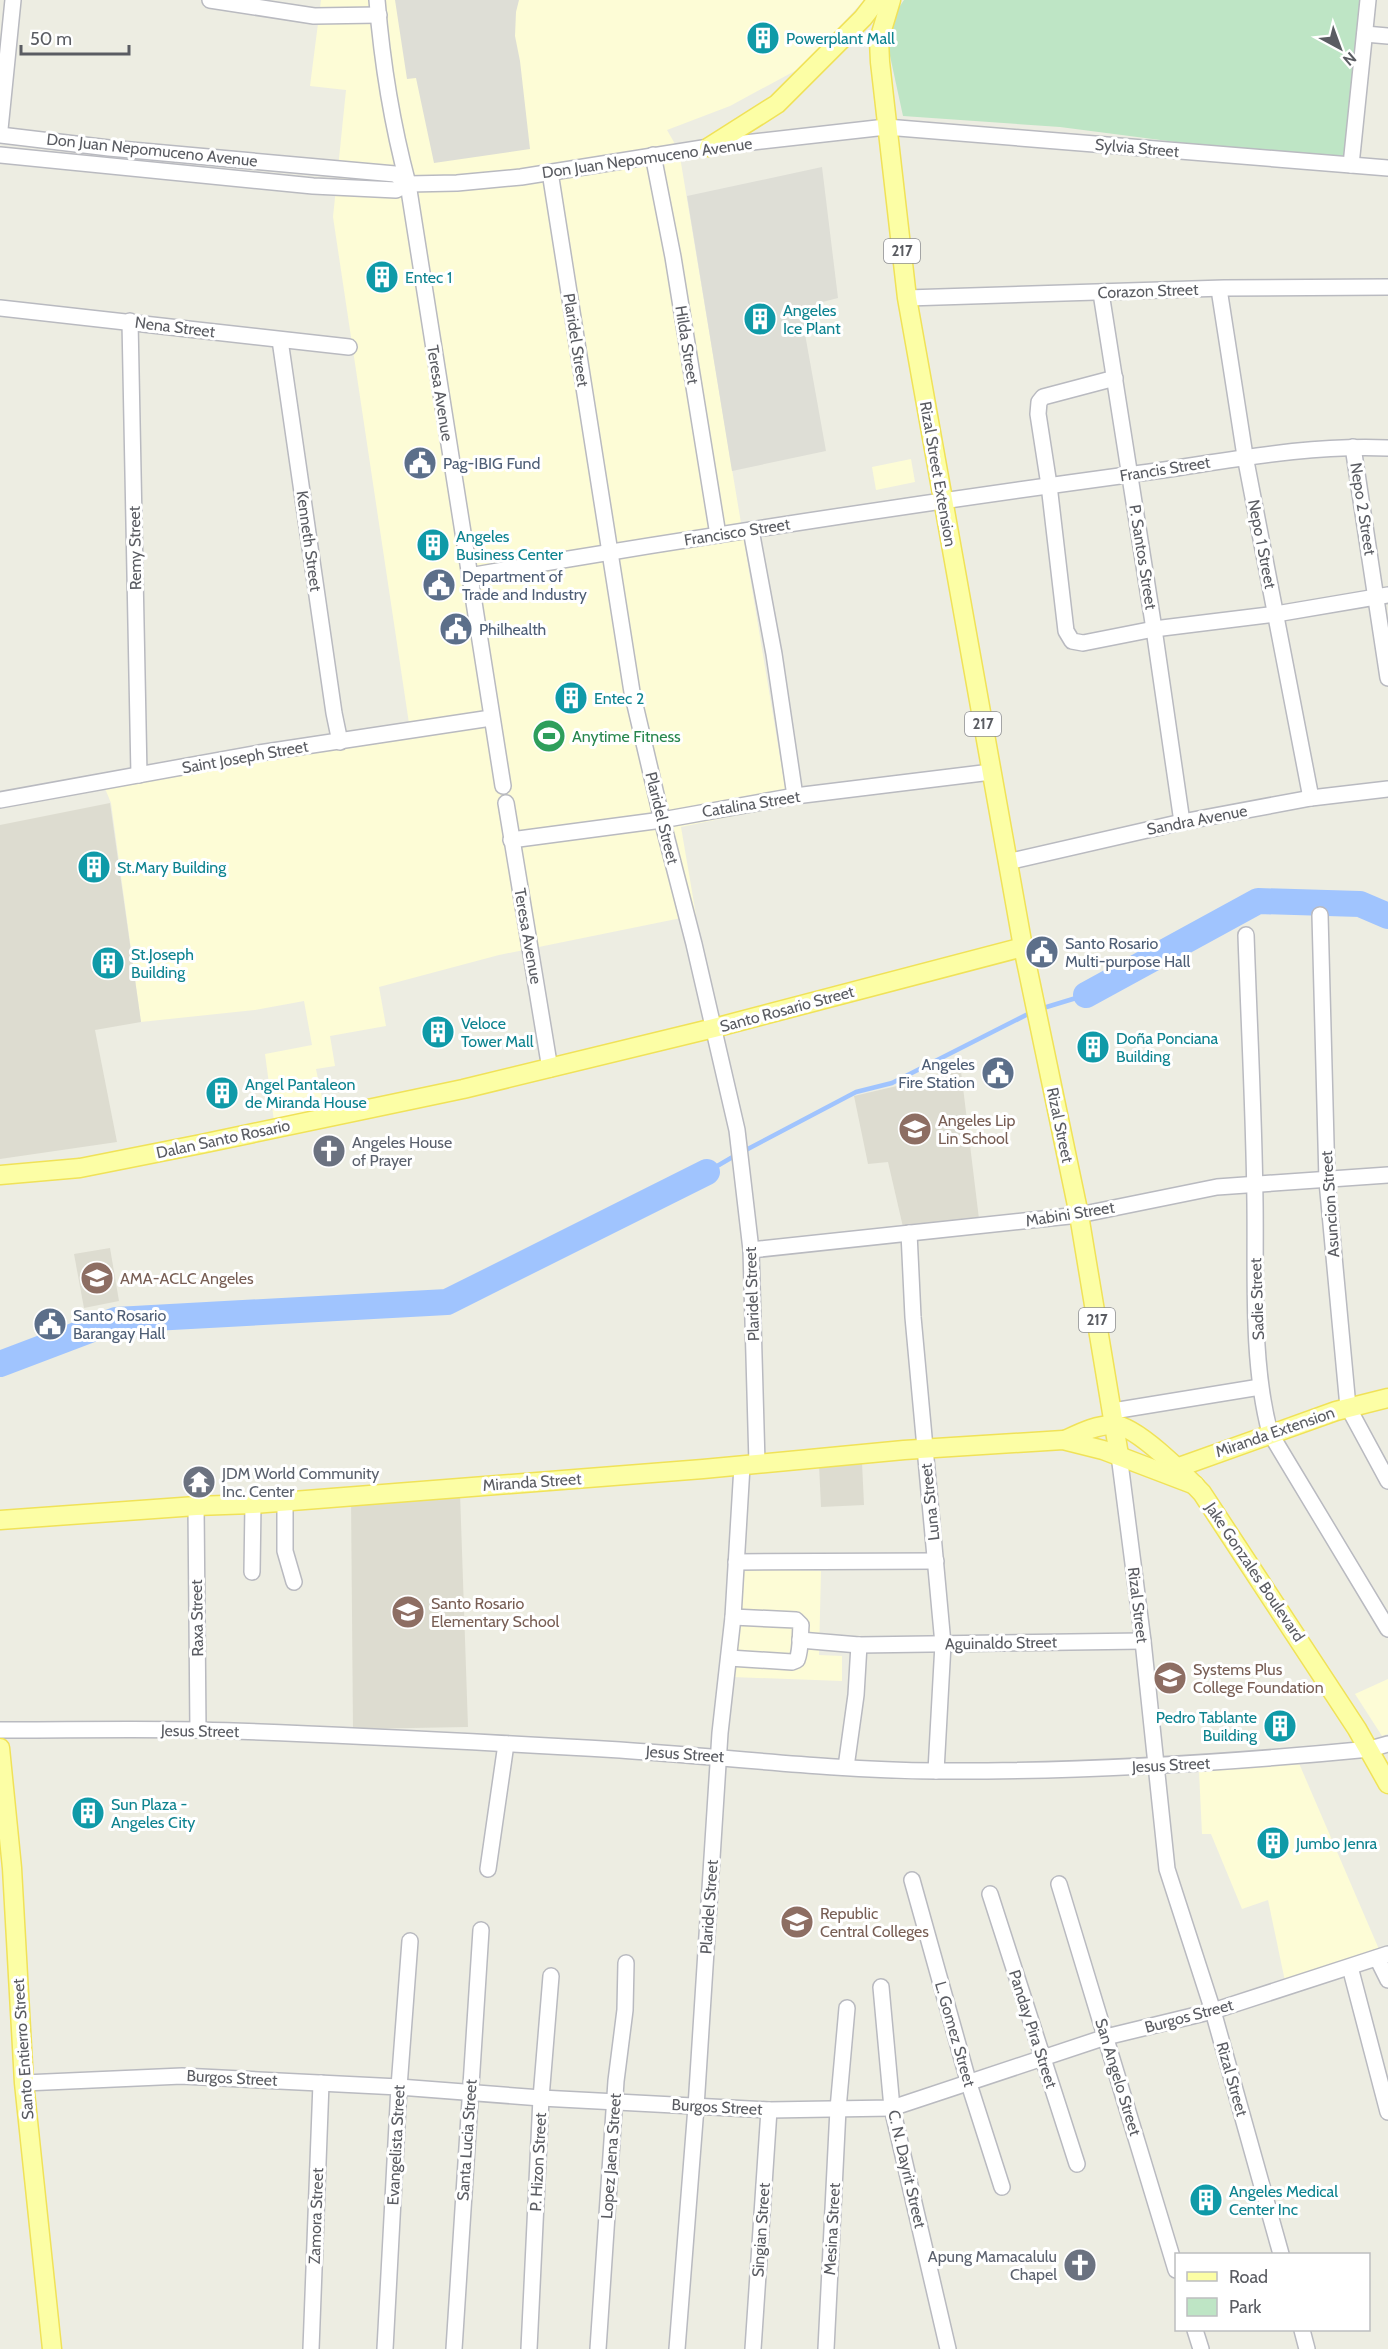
<svg xmlns="http://www.w3.org/2000/svg" width="1388" height="2349" viewBox="0 0 1388 2349" font-family="Cabin,sans-serif">
  <rect width="100%" height="100%" fill="#edede2"/>
  <g fill="#fdfcd6">
    <path d="M321,0H864L804,66L730,106L667,130L679,151L788,805L681,827L696,915L499,955L379,987L386,1026L330,1036L335,1066L316,1069L325,1112L274,1121L265,1054L312,1045L304,1001L255,1010L141,1022L111,803L104,786L410,730L333,217L346,90L310,86Z"/>
    <path d="M911,459L915,482L876,490L872,467Z"/>
    <path d="M739,1569L821,1571L819,1655L842,1656V1681L732,1677Z"/>
    <path d="M1388,1679V1734L1382,1736L1355,1694Z"/>
    <path d="M1298,1761L1381,1954L1286,1986L1268,1900L1242,1909L1211,1834H1202L1199,1771Z"/>
  </g>
  <g fill="#deded6">
    <path d="M395,0H519L516,12L515,36L520,61L530,149L434,163L416,78L407,79Z"/>
    <path d="M822,167L838,298L815,304L818,329L805,334L826,451L732,471L687,196Z"/>
  </g>
  <g fill="#dddcd0">
    <path d="M110,803L141,1022L95,1030L117,1142L0,1159V825Z"/>
    <path d="M961,1071L979,1219L903,1227L888,1162L868,1164L854,1096Z"/>
    <path d="M110,1248L119,1301L84,1308L74,1254Z"/>
    <path d="M862,1462L864,1505L821,1507L819,1464Z"/>
    <path d="M460,1493L468,1727L353,1729L351,1496Z"/>
  </g>
  <path fill="#bee5c5" d="M904,0H1362L1346,159L1230,149L1060,127L903,116L887,42L893,16Z"/>
  <g fill="none" stroke-linecap="round" stroke-linejoin="round">
    <g stroke="#a0c4fe" stroke-width="4.5">
      <path d="M1040,1009L1086,995"/>
      <path d="M744,1151L856,1092L892,1083L1032,1012"/>
      <path d="M707,1172L736,1155"/>
    </g>
    <g stroke="#a0c4fe" stroke-width="26">
      <path d="M1086,995L1258,901L1360,904L1388,916"/>
      <path d="M0,1364L116,1320L447,1302L707,1172"/>
    </g>
    <defs>
      <g id="minor">
        <path d="M210,0L314,16L379,15"/>
        <path d="M377,0C382,62 392,124 408,184L503,786"/>
        <path d="M1365,34L1388,36"/>
        <path d="M0,129L13,0"/>
        <path d="M0,135L109,148L395,174L408,184"/>
        <path d="M0,155L313,186L396,190L408,184L457,183L521,177L709,147L886,127L1388,168"/>
        <path d="M653,155L673,257L718,535"/>
        <path d="M1351,165L1368,0"/>
        <path d="M550,172L632,692L662,820L694,944L737,1130L751,1250L757,1463"/>
        <path d="M1219,289L1245,456L1311,798"/>
        <path d="M1101,293L1154,629L1182,822"/>
        <path d="M907,298L1224,288L1388,287"/>
        <path d="M0,308L349,347"/>
        <path d="M130,321L139,775"/>
        <path d="M280,340L334,713L340,742"/>
        <path d="M1115,378L1043,397L1039,402L1038,414L1049,485L1066,631L1072,641L1083,643L1154,629L1276,614L1388,595"/>
        <path d="M1353,447L1388,678"/>
        <path d="M751,530L774,654L795,796"/>
        <path d="M532,565C730,532 929,502 1127,475C1214,464 1300,444 1388,448"/>
        <path d="M469,576L527,566"/>
        <path d="M0,800L259,753L491,718"/>
        <path d="M506,803L550,1069"/>
        <path d="M511,840L662,820L795,796L991,772"/>
        <path d="M1007,862L1182,822L1311,798L1388,789"/>
        <path d="M1320,915L1327,1181L1348,1407L1388,1481"/>
        <path d="M1246,935C1249,1024 1254,1113 1255,1203C1256,1277 1251,1362 1270,1433L1388,1629"/>
        <path d="M909,1233L913,1317L943,1644L936,1771"/>
        <path d="M751,1250L1079,1215L1217,1187L1388,1175"/>
        <path d="M1113,1411L1260,1387"/>
        <path d="M1119,1455L1143,1641L1167,1869L1213,2011L1281,2254"/>
        <path d="M285,1501V1551L294,1582"/>
        <path d="M196,1506L198,1730"/>
        <path d="M736,1562L936,1561"/>
        <path d="M252,1572L253,1504"/>
        <path d="M800,1640L859,1645L1143,1641"/>
        <path d="M729,1658L792,1662L797,1660C801,1650 800,1637 801,1625L796,1620L733,1617"/>
        <path d="M0,1730C67,1730 133,1729 200,1730C340,1734 480,1742 620,1750C725,1757 831,1770 936,1771C1081,1772 1226,1763 1370,1749L1388,1744"/>
        <path d="M846,1767L856,1695L859,1645"/>
        <path d="M488,1869L506,1744"/>
        <path d="M912,1880L969,2084L1002,2187"/>
        <path d="M1059,1884L1176,2270"/>
        <path d="M990,1894L1077,2164"/>
        <path d="M1377,1958L1388,1980"/>
        <path d="M1350,1967L1388,2112"/>
        <path d="M881,1987L892,2108L948,2349"/>
        <path d="M24,2083L182,2076L399,2087L541,2098L769,2110L892,2108L1106,2037L1213,2011L1388,1954"/>
        <path d="M1195,2330L1201,2349"/>
        <path d="M1302,2330L1307,2349"/>
        <path d="M311,2349L321,2083"/>
        <path d="M385,2349L399,2087L410,1941"/>
        <path d="M454,2349L481,1930"/>
        <path d="M529,2349L541,2098L551,1976"/>
        <path d="M598,2349L616,2081L625,2010L626,1963"/>
        <path d="M677,2349L696,2107L720,1733L733,1617L742,1466"/>
        <path d="M753,2349L769,2110"/>
        <path d="M826,2349L838,2109L847,2008"/>
      </g>
      <g id="major">
        <path d="M891,0L879,40L880,62L907,298L1023,947L1079,1215L1119,1455"/>
        <path d="M709,147L777,104L863,18L877,0"/>
        <path d="M0,1175L80,1168L201,1144L463,1089L714,1028L1023,947"/>
        <path d="M1065,1440C1080,1433 1098,1424 1114,1425C1136,1425 1186,1476 1202,1493L1357,1729L1388,1784"/>
        <path d="M1168,1471L1336,1411L1388,1398"/>
        <path d="M0,1520L196,1506L253,1504L703,1469L904,1450L1063,1440L1103,1450L1195,1485"/>
        <path d="M0,1748L12,1868L24,2083L52,2349"/>
      </g>
    </defs>
    <use href="#minor" stroke="#b9bac0" stroke-width="18"/>
    <use href="#major" stroke="#f0e258" stroke-width="21"/>
    <use href="#minor" stroke="#fff" stroke-width="15"/>
    <use href="#major" stroke="#fcfea5" stroke-width="18"/>
  </g>
  <defs>
    <symbol id="building-disc" viewBox="-11 -11 22 22"><circle r="9.5" fill="#0f9aa8" stroke="#fff"/><path d="M-4-6H4V6H1V3H-1V6H-4ZM-2.5-4.3h1.7v1.8h-1.7ZM.8-4.3h1.7v1.8H.8ZM-2.5-1h1.7V.8h-1.7ZM.8-1h1.7V.8H.8Z" fill="#fff"/></symbol>
    <symbol id="civic-disc" viewBox="-11 -11 22 22"><circle r="9.5" fill="#5c6f8a" stroke="#fff"/><path d="M-.6-6.5H3V-4.5H.6V-3L4-1V1h2V6H-6V1h2V-1L-.6-3ZM-1.2 2.5V6h2.4V2.5Z" fill="#fff"/></symbol>
    <symbol id="stadium-disc" viewBox="-11 -11 22 22"><circle r="9.5" fill="#2e9e5b" stroke="#fff"/><path d="M0-5a6.5 5 0 1 0 0 10a6.5 5 0 1 0 0-10ZM-3.5-1.8h7v3.6h-7Z" fill="#fff"/></symbol>
    <symbol id="school-disc" viewBox="-11 -11 22 22"><circle r="9.5" fill="#8d6e63" stroke="#fff"/><path d="M0-5L7-2L0 1L-7-2ZM-4 1L0 2.5L4 1V4Q0 6-4 4Z" fill="#fff"/></symbol>
    <symbol id="church-disc" viewBox="-11 -11 22 22"><circle r="9.5" fill="#6b7280" stroke="#fff"/><path d="M-1.2-6h2.4v3.5h3.3v2.4h-3.3V6h-2.4V-.1h-3.3v-2.4h3.3Z" fill="#fff"/></symbol>
    <symbol id="university-disc" viewBox="-11 -11 22 22"><circle r="9.5" fill="#8d6e63" stroke="#fff"/><path d="M0-5L7-2L0 1L-7-2ZM-4 1L0 2.5L4 1V4Q0 6-4 4Z" fill="#fff"/></symbol>
    <symbol id="temple-disc" viewBox="-11 -11 22 22"><circle r="9.5" fill="#6b7280" stroke="#fff"/><path d="M0-6L5-2H3V0L6.5 2.5H4V6H1.5V3h-3V6H-4V2.5H-6.5L-3 0V-2H-5Z" fill="#fff"/></symbol>
  </defs>
  <g fill-rule="evenodd">
    <use href="#building-disc" x="744" y="19" width="38" height="38"/>
    <use href="#building-disc" x="363" y="258" width="38" height="38"/>
    <use href="#building-disc" x="741" y="300" width="38" height="38"/>
    <use href="#civic-disc" x="401" y="444" width="38" height="38"/>
    <use href="#building-disc" x="414" y="526" width="38" height="38"/>
    <use href="#civic-disc" x="420" y="566" width="38" height="38"/>
    <use href="#civic-disc" x="437" y="610" width="38" height="38"/>
    <use href="#building-disc" x="552" y="679" width="38" height="38"/>
    <use href="#stadium-disc" x="530" y="717" width="38" height="38"/>
    <use href="#building-disc" x="75" y="848" width="38" height="38"/>
    <use href="#civic-disc" x="1023" y="933" width="38" height="38"/>
    <use href="#building-disc" x="89" y="944" width="38" height="38"/>
    <use href="#building-disc" x="419" y="1013" width="38" height="38"/>
    <use href="#building-disc" x="1074" y="1028" width="38" height="38"/>
    <use href="#civic-disc" x="979" y="1054" width="38" height="38"/>
    <use href="#building-disc" x="203" y="1074" width="38" height="38"/>
    <use href="#school-disc" x="896" y="1110" width="38" height="38"/>
    <use href="#church-disc" x="310" y="1132" width="38" height="38"/>
    <use href="#university-disc" x="78" y="1259" width="38" height="38"/>
    <use href="#civic-disc" x="31" y="1305" width="38" height="38"/>
    <use href="#temple-disc" x="180" y="1463" width="38" height="38"/>
    <use href="#school-disc" x="389" y="1593" width="38" height="38"/>
    <use href="#university-disc" x="1151" y="1659" width="38" height="38"/>
    <use href="#building-disc" x="1261" y="1707" width="38" height="38"/>
    <use href="#building-disc" x="69" y="1794" width="38" height="38"/>
    <use href="#building-disc" x="1254" y="1824" width="38" height="38"/>
    <use href="#university-disc" x="778" y="1903" width="38" height="38"/>
    <use href="#building-disc" x="1187" y="2181" width="38" height="38"/>
    <use href="#church-disc" x="1061" y="2246" width="38" height="38"/>
  </g>
  <g text-anchor="middle" dominant-baseline="central" stroke-width="6" stroke-linejoin="round" paint-order="stroke">
    <g fill="#fff" stroke="#8c8d91" stroke-width="1.5">
      <rect x="884" y="239" width="36" height="24" rx="4.5"/>
      <rect x="965" y="712" width="36" height="24" rx="4.5"/>
      <rect x="1079" y="1308" width="36" height="24" rx="4.5"/>
    </g>
    <g font-size="15" font-weight="bold" fill="#5a5c62">
      <text x="902" y="251">217</text>
      <text x="983" y="724">217</text>
      <text x="1097" y="1320">217</text>
    </g>
    <g font-size="16" fill="#0d838f" stroke="#fff" text-anchor="start">
      <text x="786" y="38">Powerplant Mall</text>
      <text x="405" y="277">Entec 1</text>
      <text x="783" y="310">Angeles<tspan x="783" dy="18">Ice Plant</tspan></text>
      <text x="456" y="536">Angeles<tspan x="456" dy="18">Business Center</tspan></text>
      <text x="594" y="698">Entec 2</text>
      <text x="117" y="867">St.Mary Building</text>
      <text x="131" y="954">St.Joseph<tspan x="131" dy="18">Building</tspan></text>
      <text x="461" y="1023">Veloce<tspan x="461" dy="18">Tower Mall</tspan></text>
      <text x="1116" y="1038">Doña Ponciana<tspan x="1116" dy="18">Building</tspan></text>
      <text x="245" y="1084">Angel Pantaleon<tspan x="245" dy="18">de Miranda House</tspan></text>
      <text x="1257" y="1717" text-anchor="end">Pedro Tablante<tspan x="1257" dy="18">Building</tspan></text>
      <text x="111" y="1804">Sun Plaza -<tspan x="111" dy="18">Angeles City</tspan></text>
      <text x="1296" y="1843">Jumbo Jenra</text>
      <text x="1229" y="2191">Angeles Medical<tspan x="1229" dy="18">Center Inc</tspan></text>
    </g>
    <g font-size="16" fill="#5a5c62" stroke="#fff">
      <text transform="translate(1137 148) rotate(5)">Sylvia Street</text>
      <text transform="translate(152 150) rotate(6)">Don Juan Nepomuceno Avenue</text>
      <text transform="translate(647 158) rotate(-8)">Don Juan Nepomuceno Avenue</text>
      <text transform="translate(1148 291) rotate(-2)">Corazon Street</text>
      <text transform="translate(175 327) rotate(7)">Nena Street</text>
      <text transform="translate(576 340) rotate(81)">Plaridel Street</text>
      <text transform="translate(687 345) rotate(81)">Hilda Street</text>
      <text transform="translate(440 393) rotate(81)">Teresa Avenue</text>
      <text transform="translate(1165 469) rotate(-9)">Francis Street</text>
      <text transform="translate(938 474) rotate(80)">Rizal Street Extension</text>
      <text transform="translate(1363 509) rotate(81)">Nepo 2 Street</text>
      <text transform="translate(737 532) rotate(-9)">Francisco Street</text>
      <text transform="translate(309 541) rotate(82)">Kenneth Street</text>
      <text transform="translate(1262 544) rotate(79)">Nepo 1 Street</text>
      <text transform="translate(135 548) rotate(-91)">Remy Street</text>
      <text transform="translate(1143 557) rotate(81)">P. Santos Street</text>
      <text transform="translate(245 757) rotate(-10)">Saint Joseph Street</text>
      <text transform="translate(751 804) rotate(-9)">Catalina Street</text>
      <text transform="translate(662 818) rotate(76)">Plaridel Street</text>
      <text transform="translate(1197 820) rotate(-11)">Sandra Avenue</text>
      <text transform="translate(528 936) rotate(80)">Teresa Avenue</text>
      <text transform="translate(787 1009) rotate(-15)">Santo Rosario Street</text>
      <text transform="translate(1060 1125) rotate(78)">Rizal Street</text>
      <text transform="translate(223 1139) rotate(-12)">Dalan Santo Rosario</text>
      <text transform="translate(1330 1204) rotate(-94)">Asuncion Street</text>
      <text transform="translate(1070 1214) rotate(-9)">Mabini Street</text>
      <text transform="translate(752 1294) rotate(-92)">Plaridel Street</text>
      <text transform="translate(1257 1299) rotate(-92)">Sadie Street</text>
      <text transform="translate(1275 1432) rotate(-19)">Miranda Extension</text>
      <text transform="translate(532 1482) rotate(-4)">Miranda Street</text>
      <text transform="translate(930 1502) rotate(-96)">Luna Street</text>
      <text transform="translate(1255 1572) rotate(56)">Jake Gonzales Boulevard</text>
      <text transform="translate(1138 1605) rotate(83)">Rizal Street</text>
      <text transform="translate(197 1618) rotate(-91)">Raxa Street</text>
      <text transform="translate(1001 1643) rotate(-1)">Aguinaldo Street</text>
      <text transform="translate(200 1731) rotate(1)">Jesus Street</text>
      <text transform="translate(685 1754) rotate(4)">Jesus Street</text>
      <text transform="translate(1171 1765) rotate(-3)">Jesus Street</text>
      <text transform="translate(709 1907) rotate(-86)">Plaridel Street</text>
      <text transform="translate(1189 2016) rotate(-15)">Burgos Street</text>
      <text transform="translate(1033 2029) rotate(72)">Panday Pira Street</text>
      <text transform="translate(955 2034) rotate(74)">L. Gomez Street</text>
      <text transform="translate(23 2049) rotate(-94)">Santo Entierro Street</text>
      <text transform="translate(1118 2077) rotate(73)">San Angelo Street</text>
      <text transform="translate(232 2078) rotate(3)">Burgos Street</text>
      <text transform="translate(1232 2079) rotate(74)">Rizal Street</text>
      <text transform="translate(717 2107) rotate(3)">Burgos Street</text>
      <text transform="translate(467 2140) rotate(-86)">Santa Lucia Street</text>
      <text transform="translate(396 2145) rotate(-87)">Evangelista Street</text>
      <text transform="translate(611 2156) rotate(-86)">Lopez Jaena Street</text>
      <text transform="translate(538 2162) rotate(-87)">P. Hizon Street</text>
      <text transform="translate(907 2169) rotate(77)">C. N. Dayrit Street</text>
      <text transform="translate(316 2216) rotate(-88)">Zamora Street</text>
      <text transform="translate(832 2229) rotate(-87)">Mesina Street</text>
      <text transform="translate(761 2230) rotate(-86)">Singian Street</text>
    </g>
    <g font-size="16" fill="#4e5e75" stroke="#fff" text-anchor="start">
      <text x="443" y="463">Pag-IBIG Fund</text>
      <text x="462" y="576">Department of<tspan x="462" dy="18">Trade and Industry</tspan></text>
      <text x="479" y="629">Philhealth</text>
      <text x="1065" y="943">Santo Rosario<tspan x="1065" dy="18">Multi-purpose Hall</tspan></text>
      <text x="975" y="1064" text-anchor="end">Angeles<tspan x="975" dy="18">Fire Station</tspan></text>
      <text x="73" y="1315">Santo Rosario<tspan x="73" dy="18">Barangay Hall</tspan></text>
    </g>
    <g font-size="16" fill="#27864d" stroke="#fff" text-anchor="start">
      <text x="572" y="736">Anytime Fitness</text>
    </g>
    <g font-size="16" fill="#785e54" stroke="#fff" text-anchor="start">
      <text x="938" y="1120">Angeles Lip<tspan x="938" dy="18">Lin School</tspan></text>
      <text x="120" y="1278">AMA-ACLC Angeles</text>
      <text x="431" y="1603">Santo Rosario<tspan x="431" dy="18">Elementary School</tspan></text>
      <text x="1193" y="1669">Systems Plus<tspan x="1193" dy="18">College Foundation</tspan></text>
      <text x="820" y="1913">Republic<tspan x="820" dy="18">Central Colleges</tspan></text>
    </g>
    <g font-size="16" fill="#5b616d" stroke="#fff" text-anchor="start">
      <text x="352" y="1142">Angeles House<tspan x="352" dy="18">of Prayer</tspan></text>
      <text x="222" y="1473">JDM World Community<tspan x="222" dy="18">Inc. Center</tspan></text>
      <text x="1057" y="2256" text-anchor="end">Apung Mamacalulu<tspan x="1057" dy="18">Chapel</tspan></text>
    </g>
  </g>
  <rect x="1175" y="2253" width="195" height="78" fill="#ffffff" stroke="#bdbec0" stroke-width="1.5"/>
  <rect x="1187" y="2272" width="30" height="9" fill="#fcfea5" stroke="#bdbec0" stroke-width="1.5"/>
  <text x="1229" y="2283" font-size="18" fill="#5a5c62">Road</text>
  <rect x="1187" y="2298" width="30" height="18" fill="#bee5c5" stroke="#bdbec0" stroke-width="1.5"/>
  <text x="1229" y="2313" font-size="18" fill="#5a5c62">Park</text>
  <g transform="translate(1340 48) rotate(139)" stroke="#ffffff" stroke-width="4.5" paint-order="stroke">
  <path d="M0-4.5L10 22L0 15L-10 22Z" fill="#5a5c62"/>
  <text y="-9" font-size="16" font-weight="bold" text-anchor="middle" fill="#5a5c62">N</text>
  </g>
  <path d="M21 45v9h108v-9" fill="none" stroke="#5a5c62" stroke-width="3"/>
  <text x="30" y="45" font-size="18" fill="#5a5c62" stroke="#ffffff" stroke-width="4.5" paint-order="stroke">50 m</text>
</svg>
